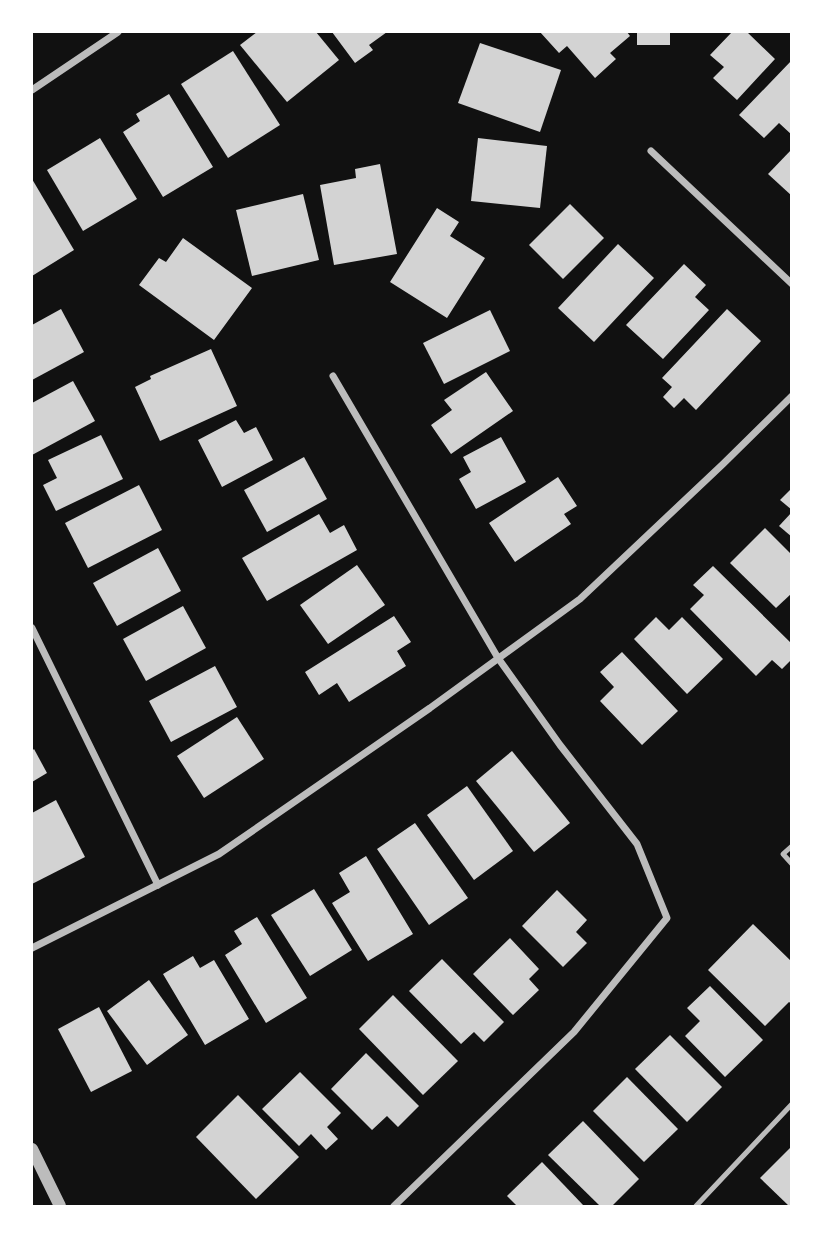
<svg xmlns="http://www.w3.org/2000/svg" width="823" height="1238" viewBox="0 0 823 1238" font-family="'Noto Sans',sans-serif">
  <rect width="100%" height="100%" fill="#111"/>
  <g fill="#d3d3d3">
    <path d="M257,32H316L339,60L287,102L240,45Z"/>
    <path d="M332,32H387L369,45L373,50L355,63Z"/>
    <path d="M540,32H627L630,36L610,53L616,59L595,78L567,46L559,53Z"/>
    <rect x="637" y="32" width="33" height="13"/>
    <path d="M732,32H747L775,59L737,100L713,78L724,67L710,55Z"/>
    <path d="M480,43L561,70L540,132L458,103Z"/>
    <path d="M233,51L280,125L228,158L181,84Z"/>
    <path d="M792,60V135L779,123L764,138L739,115Z"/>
    <path d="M169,94L213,167L163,197L123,132L140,121L136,114Z"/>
    <path d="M100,138L137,199L83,231L47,170Z"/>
    <path d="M478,138L547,146L540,208L471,201Z"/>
    <path d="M792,149V196L768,174Z"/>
    <path d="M380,164L397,254L334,265L320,185L356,178L355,169Z"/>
    <path d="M32,179L74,250L32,276Z"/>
    <path d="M303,194L319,260L252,276L236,210Z"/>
    <path d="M570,204L604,238L563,279L529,245Z"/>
    <path d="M437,208L459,222L450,236L485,258L447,318L390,282Z"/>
    <path d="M183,238L252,288L214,340L139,285L159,258L166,262Z"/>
    <path d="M618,244L654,278L594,342L558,308Z"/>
    <path d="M684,264L706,285L695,297L709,310L663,359L626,325Z"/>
    <path d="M61,309L84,352L32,380V325Z"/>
    <path d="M727,309L761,341L696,410L684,398L674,408L663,397L672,387L662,378Z"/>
    <path d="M490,310L510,351L444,384L423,343Z"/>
    <path d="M211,349L237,406L160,441L135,387L151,379L150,376Z"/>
    <path d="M486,372L513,411L451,454L431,425L452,410L444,400Z"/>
    <path d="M73,381L95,421L32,455V403Z"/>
    <path d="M236,420L244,433L256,427L273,460L222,487L198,440Z"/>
    <path d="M101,435L123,479L56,511L43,485L57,478L48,460Z"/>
    <path d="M501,437L526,482L476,509L459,479L471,472L463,457Z"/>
    <path d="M304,457L327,499L267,532L244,490Z"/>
    <path d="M558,477L577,506L564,514L571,524L515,562L489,523Z"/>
    <path d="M139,485L162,530L88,568L65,523Z"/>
    <path d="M792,488V510L780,500Z"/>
    <path d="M792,512V537L779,526Z"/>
    <path d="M319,514L330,533L344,525L357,550L267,601L242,558Z"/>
    <path d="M765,528L792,555V593L776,608L730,563Z"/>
    <path d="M158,548L181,591L117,626L93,583Z"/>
    <path d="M357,565L385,605L328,644L300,605Z"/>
    <path d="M713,566L792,644V659L782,669L772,660L756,676L690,609L704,595L693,585Z"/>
    <path d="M183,606L206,648L146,681L123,639Z"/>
    <path d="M394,616L411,642L397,651L406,666L349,702L337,683L319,695L305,672Z"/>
    <path d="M656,617L669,630L682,617L723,659L687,694L634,639Z"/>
    <path d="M622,652L678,711L642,745L600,701L614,687L600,672Z"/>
    <path d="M215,666L237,707L171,742L149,701Z"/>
    <path d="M237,717L264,759L204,798L177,756Z"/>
    <path d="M34,749L47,773L32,782V751Z"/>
    <path d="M512,751L570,823L534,852L476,781Z"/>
    <path d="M467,786L513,851L474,880L427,815Z"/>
    <path d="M56,800L85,857L32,884V813Z"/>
    <path d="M415,823L468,898L429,925L377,849Z"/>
    <path d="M366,856L413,934L368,961L332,903L350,892L339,873Z"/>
    <path d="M314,889L352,950L310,976L271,915Z"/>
    <path d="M557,890L587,920L576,932L587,943L563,967L522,926Z"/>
    <path d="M257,917L307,998L266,1023L225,955L242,944L234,931Z"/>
    <path d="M753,924L792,962V1004L789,1002L765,1026L708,970Z"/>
    <path d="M510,938L539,969L529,979L539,990L513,1015L473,974Z"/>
    <path d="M193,956L200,968L214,960L249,1019L205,1045L163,974Z"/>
    <path d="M442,959L504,1022L484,1042L474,1032L461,1044L409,991Z"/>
    <path d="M149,980L188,1035L147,1065L107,1011Z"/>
    <path d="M710,986L763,1040L725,1077L685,1036L700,1021L687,1008Z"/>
    <path d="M393,995L458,1061L423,1095L359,1029Z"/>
    <path d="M99,1007L132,1071L91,1092L58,1029Z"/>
    <path d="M670,1035L722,1087L687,1122L635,1069Z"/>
    <path d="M366,1053L419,1106L398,1127L387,1116L372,1130L331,1089Z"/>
    <path d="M300,1072L341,1113L327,1127L338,1139L326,1150L311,1134L299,1146L262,1109Z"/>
    <path d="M627,1077L678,1129L644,1162L593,1111Z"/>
    <path d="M238,1095L299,1157L256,1199L196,1137Z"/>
    <path d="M583,1121L639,1179L612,1206H600L548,1155Z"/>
    <path d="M792,1146V1206H789L760,1178Z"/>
    <path d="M542,1162L584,1206H517L507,1196Z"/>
  </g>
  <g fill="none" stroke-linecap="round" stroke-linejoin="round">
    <g stroke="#bcbcbc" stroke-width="5">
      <path d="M792,846L783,854L792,864"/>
      <path d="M696,1206L792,1104"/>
    </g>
    <g stroke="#bcbcbc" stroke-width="7">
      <path d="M32,90L118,32"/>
      <path d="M651,151L792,284"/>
      <path d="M333,376L498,658L560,745L637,844L667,918L574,1032L394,1206"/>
      <path d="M32,628L158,885"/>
      <path d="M32,948L219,854L430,708L580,599L723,464L792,396"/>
    </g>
    <path stroke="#bcbcbc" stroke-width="12" d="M32,1149L60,1206"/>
  </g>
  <rect width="823" height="1238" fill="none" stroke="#ffffff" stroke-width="66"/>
</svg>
